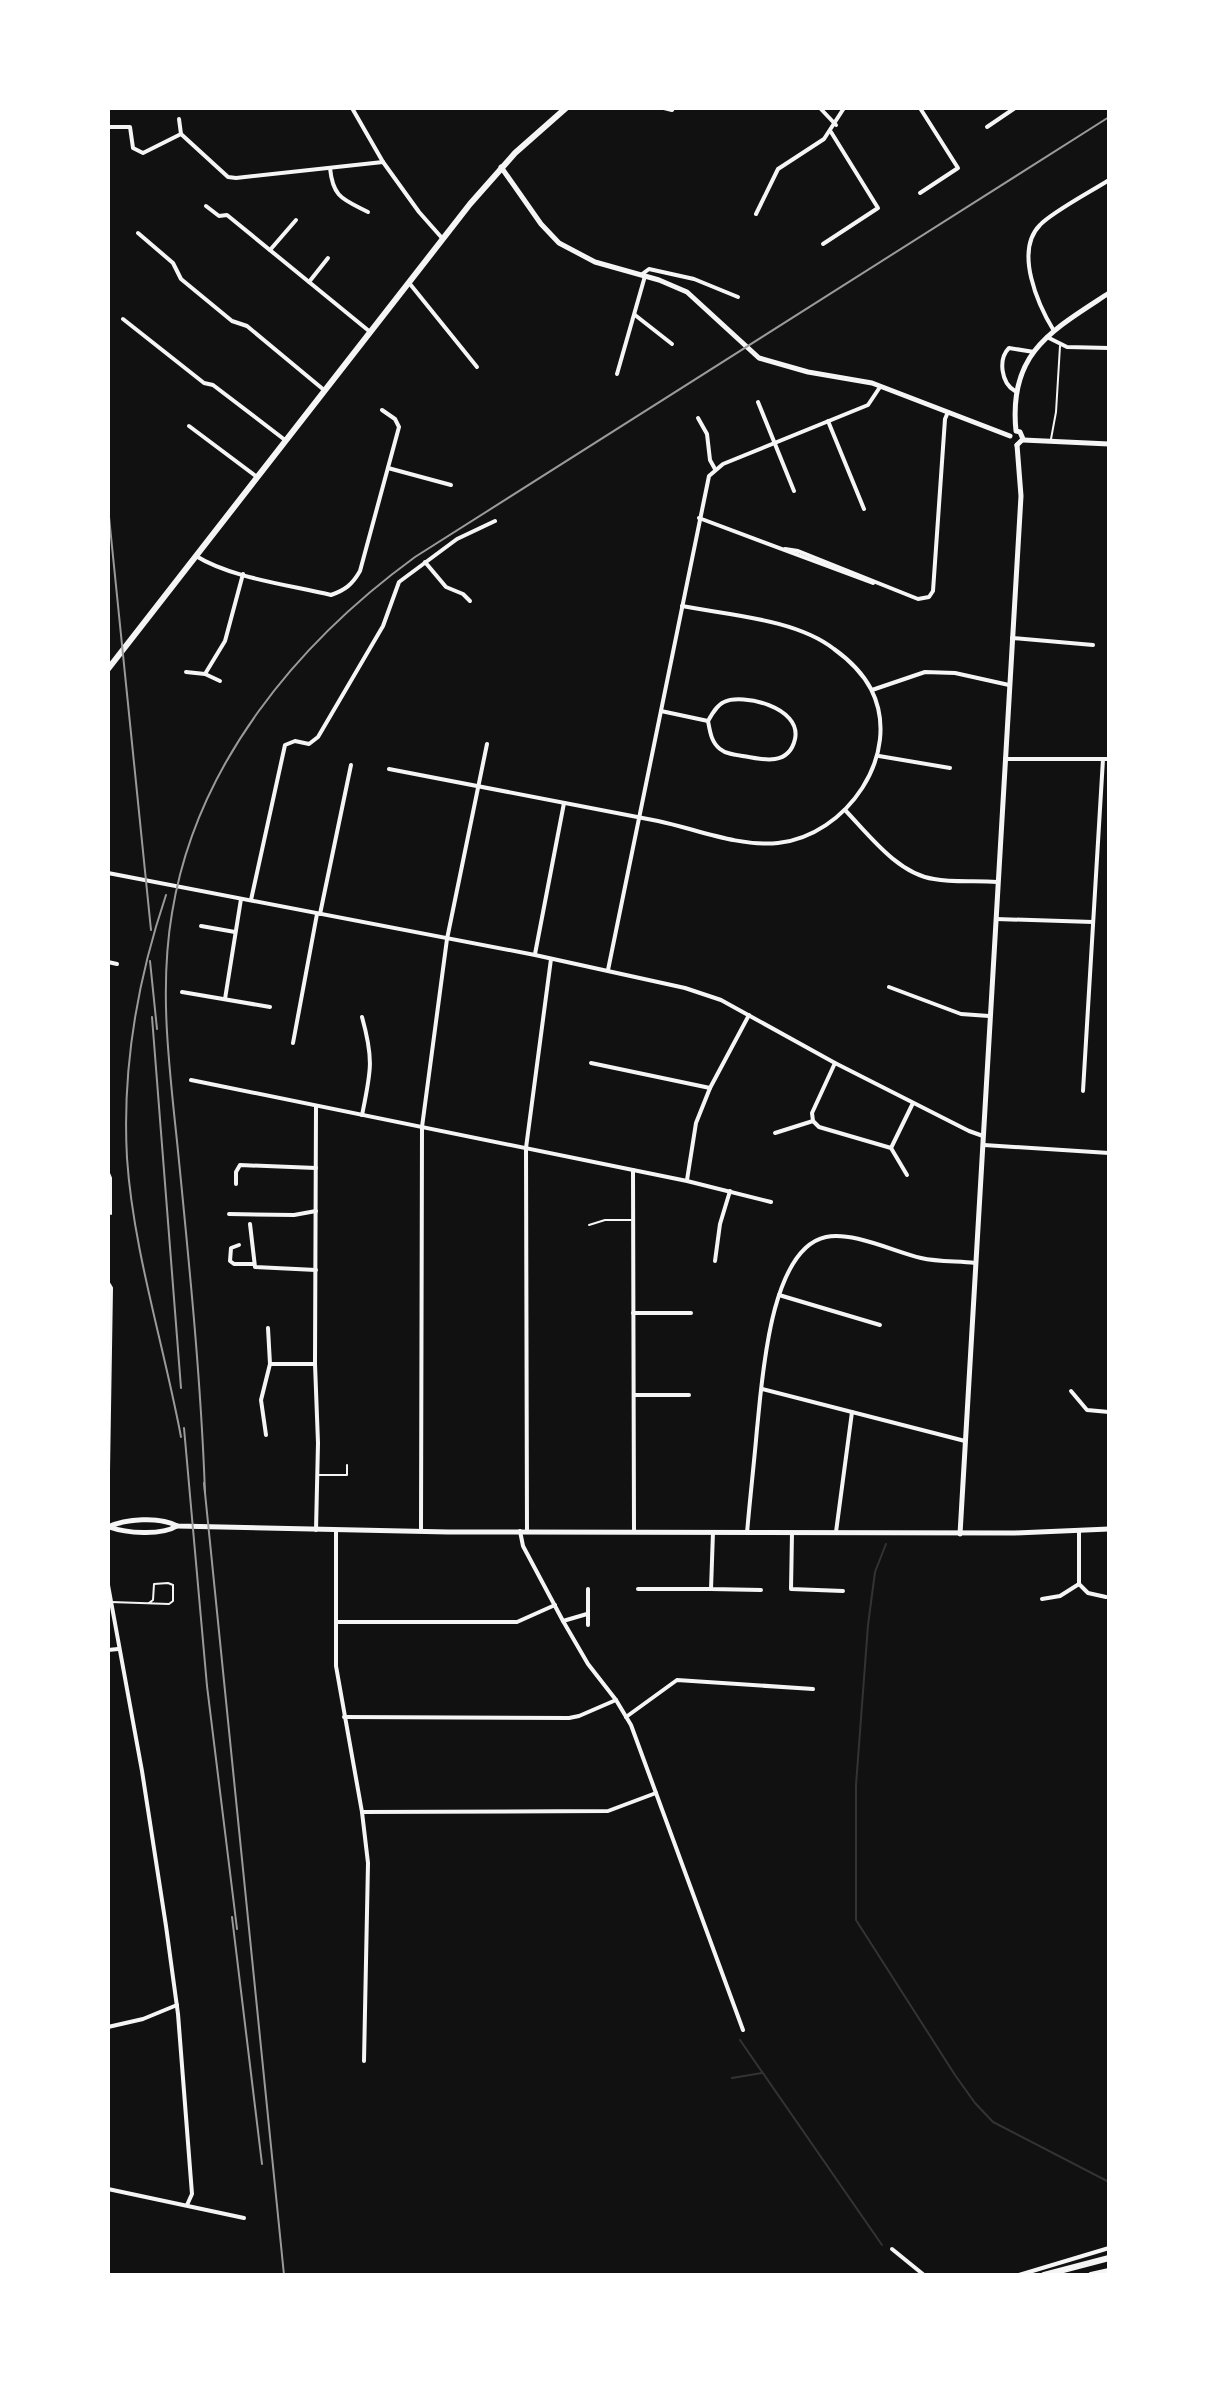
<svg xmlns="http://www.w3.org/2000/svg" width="1217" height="2383" viewBox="0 0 1217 2383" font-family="Raleway,sans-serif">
  <rect width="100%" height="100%" fill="#111"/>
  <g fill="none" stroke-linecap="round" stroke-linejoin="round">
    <g stroke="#333" stroke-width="2">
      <path d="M886,1544L875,1572L868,1625L856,1785V1920L955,2075L975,2103L993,2122L1109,2182"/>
      <path d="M740,2040L882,2245"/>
      <path d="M732,2078L762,2073"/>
    </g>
    <g stroke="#f5f5f5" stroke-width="2">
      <path d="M1051,439L1056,412L1060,346"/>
      <path d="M108,1171L111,1178V1214"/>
      <path d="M589,1225L605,1220H631"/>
      <path d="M317,1475H347V1465"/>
      <path d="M111,1602L169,1604L173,1601V1585L168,1583L154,1584L153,1600L149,1603"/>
    </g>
    <g stroke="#f5f5f5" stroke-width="4">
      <path d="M352,108L383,162L419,212L442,238"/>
      <path d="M664,108L672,110L673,108"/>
      <path d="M820,108L836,125"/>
      <path d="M179,119L181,134"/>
      <path d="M108,127H130L133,148L143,153L181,134L228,177L236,178L383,162"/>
      <path d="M987,127L1015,108"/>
      <path d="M330,168C333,198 343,199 368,212"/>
      <path d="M920,193L958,168L920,108"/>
      <path d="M206,206L219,216L227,215L369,331"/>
      <path d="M756,214L778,169L824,139L844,108"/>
      <path d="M138,233L173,263L181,279L232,321L247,326L324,390"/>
      <path d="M823,244L878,208L831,132"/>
      <path d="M270,250L296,220"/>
      <path d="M641,275L649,269L694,279L738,297"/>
      <path d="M309,282L328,258"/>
      <path d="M410,284L477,367"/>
      <path d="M635,315L672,344"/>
      <path d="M123,319L204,383L213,385L285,440"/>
      <path d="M1054,331C1038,305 1014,251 1040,225C1052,212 1092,191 1109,180"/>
      <path d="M1047,337L1067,347L1109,348"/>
      <path d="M617,374L645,276"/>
      <path d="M1015,391C1001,383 998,359 1009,348L1034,352"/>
      <path d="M758,402L794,491"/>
      <path d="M698,418L707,434L710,460L715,469"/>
      <path d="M828,421L864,509"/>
      <path d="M189,426L257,477"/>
      <path d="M388,468L451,485"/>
      <path d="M699,518L873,583"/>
      <path d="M785,549L798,551L918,599L929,597L933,591L945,419L948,412"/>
      <path d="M196,556C231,578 290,585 331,595C345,590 352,585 360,571L399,427L395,419L382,410"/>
      <path d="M425,562L446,587L463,594L470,601"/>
      <path d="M1012,638L1093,645"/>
      <path d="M186,672L205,674L220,681"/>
      <path d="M205,674L225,641L243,574"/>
      <path d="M872,690L925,672L955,673L1009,685"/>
      <path d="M661,711L708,721C712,714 717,705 724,702C742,693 802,707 795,739C789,766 763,760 743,756C735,755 726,754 720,749C711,742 710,731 708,721"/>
      <path d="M879,756L950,768"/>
      <path d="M1005,759H1109"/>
      <path d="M389,769L658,821C696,829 738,847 778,843C846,836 904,754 871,689C863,674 848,659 834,649C796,619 728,615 682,606"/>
      <path d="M845,810C869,835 898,874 934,879C955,883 976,880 997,882"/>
      <path d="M108,873L535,955L685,988L721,1000L835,1063L969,1131L983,1136"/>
      <path d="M251,900L285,745L295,741L309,744L318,737L383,626L399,582L457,539L495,521"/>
      <path d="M320,914L351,765"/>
      <path d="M996,919L1093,922"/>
      <path d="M201,926L235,932"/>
      <path d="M535,954L564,803"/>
      <path d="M108,962L117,964"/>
      <path d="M608,970L709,476L723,464L868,405L880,387"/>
      <path d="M889,987L961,1014L989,1016"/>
      <path d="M182,992L270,1007"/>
      <path d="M225,999L241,899"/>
      <path d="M362,1017C374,1060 371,1071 362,1115"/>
      <path d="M293,1043L317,914"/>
      <path d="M591,1063L710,1088"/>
      <path d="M835,1063L812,1113L813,1121L819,1127L891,1148L907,1175"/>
      <path d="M108,1067V1116"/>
      <path d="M191,1080L687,1181L771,1202"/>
      <path d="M1083,1091L1103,759"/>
      <path d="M775,1133L813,1121"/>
      <path d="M984,1145L1109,1153"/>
      <path d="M891,1148L913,1103"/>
      <path d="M633,1170L634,1532"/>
      <path d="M687,1180L696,1123L710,1088L749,1015"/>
      <path d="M236,1184V1172L240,1165L316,1168"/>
      <path d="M229,1214L294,1215L316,1211"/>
      <path d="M250,1224L255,1267L316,1270"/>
      <path d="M239,1245L231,1248L230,1261L234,1264H253"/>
      <path d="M715,1261L720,1224L730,1191"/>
      <path d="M108,1283L111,1288L108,1471"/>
      <path d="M779,1295L880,1325"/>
      <path d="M633,1313H691"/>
      <path d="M270,1364H315"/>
      <path d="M762,1389L965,1441"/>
      <path d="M1071,1391L1087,1410L1109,1412"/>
      <path d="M634,1395H689"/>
      <path d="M266,1435L261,1400L270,1364L268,1328"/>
      <path d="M316,1530L318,1443L315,1364L316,1106"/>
      <path d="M336,1531V1666L362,1812L368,1863L364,2061"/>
      <path d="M421,1531L422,1127L447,939L487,744"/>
      <path d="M520,1531L523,1546L563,1621L588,1664L616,1700L631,1725L743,2030"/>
      <path d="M527,1531L526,1148L551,959"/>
      <path d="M1079,1531V1584L1088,1593L1106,1597"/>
      <path d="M713,1532L711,1589L761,1590"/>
      <path d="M836,1532L852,1412"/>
      <path d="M747,1533C750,1498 754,1464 757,1429C762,1383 769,1249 826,1237C852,1231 895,1252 921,1258C938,1262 958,1261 975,1263"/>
      <path d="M792,1533L791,1589L843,1591"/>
      <path d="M108,1585L142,1771L166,1926L178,2014L192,2194L187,2205"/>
      <path d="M588,1589V1625"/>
      <path d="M638,1589H711"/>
      <path d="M1042,1599L1060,1596L1079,1584"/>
      <path d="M563,1621L587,1614"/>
      <path d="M337,1622H517L555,1605"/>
      <path d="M108,1650L118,1649"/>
      <path d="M344,1717L569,1718L579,1716L616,1700"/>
      <path d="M626,1717L677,1680L813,1689"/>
      <path d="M362,1812L608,1811L656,1793"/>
      <path d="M108,2027L143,2019L177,2005"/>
      <path d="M108,2189L244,2218"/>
      <path d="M892,2249L924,2275"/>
      <path d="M1019,2275L1109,2248"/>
    </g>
    <g stroke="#f5f5f5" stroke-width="5">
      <path d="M501,167L541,224L559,243L595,262L659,280L687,292L759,358L808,372L872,383L1010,436"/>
      <path d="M1023,440L1109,444"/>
      <path d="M1017,445L1023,439L1020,432L1016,431C1008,353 1051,331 1109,293"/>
      <path d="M960,1534L1021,496L1017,445"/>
    </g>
    <g stroke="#f5f5f5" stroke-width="5">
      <path d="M108,1527C125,1519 160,1516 177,1526L448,1532L1015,1533L1109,1529"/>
      <path d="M109,1527C126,1533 161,1536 177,1526"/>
    </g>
    <path stroke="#f5f5f5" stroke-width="6" d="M108,669L470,204L515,153L566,108"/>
    <g stroke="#f5f5f5" stroke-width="6">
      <path d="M1044,2275L1109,2258"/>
      <path d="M1091,2275L1109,2271"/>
    </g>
    <g stroke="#9a9a9a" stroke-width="2">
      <path d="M108,507L151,930"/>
      <path d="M166,895C137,981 122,1068 127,1158C133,1249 164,1346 181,1437"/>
      <path d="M150,961L157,1029"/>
      <path d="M152,1017L181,1388"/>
      <path d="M184,1428L207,1686L237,1929"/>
      <path d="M204,1483L284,2275"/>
      <path d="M205,1493C201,1382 190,1272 179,1161C171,1079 158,995 172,913C196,765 297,643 415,557L1109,117"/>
      <path d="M232,1917L262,2164"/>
    </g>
  </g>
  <rect width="1217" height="2383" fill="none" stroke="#ffffff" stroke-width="220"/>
</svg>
